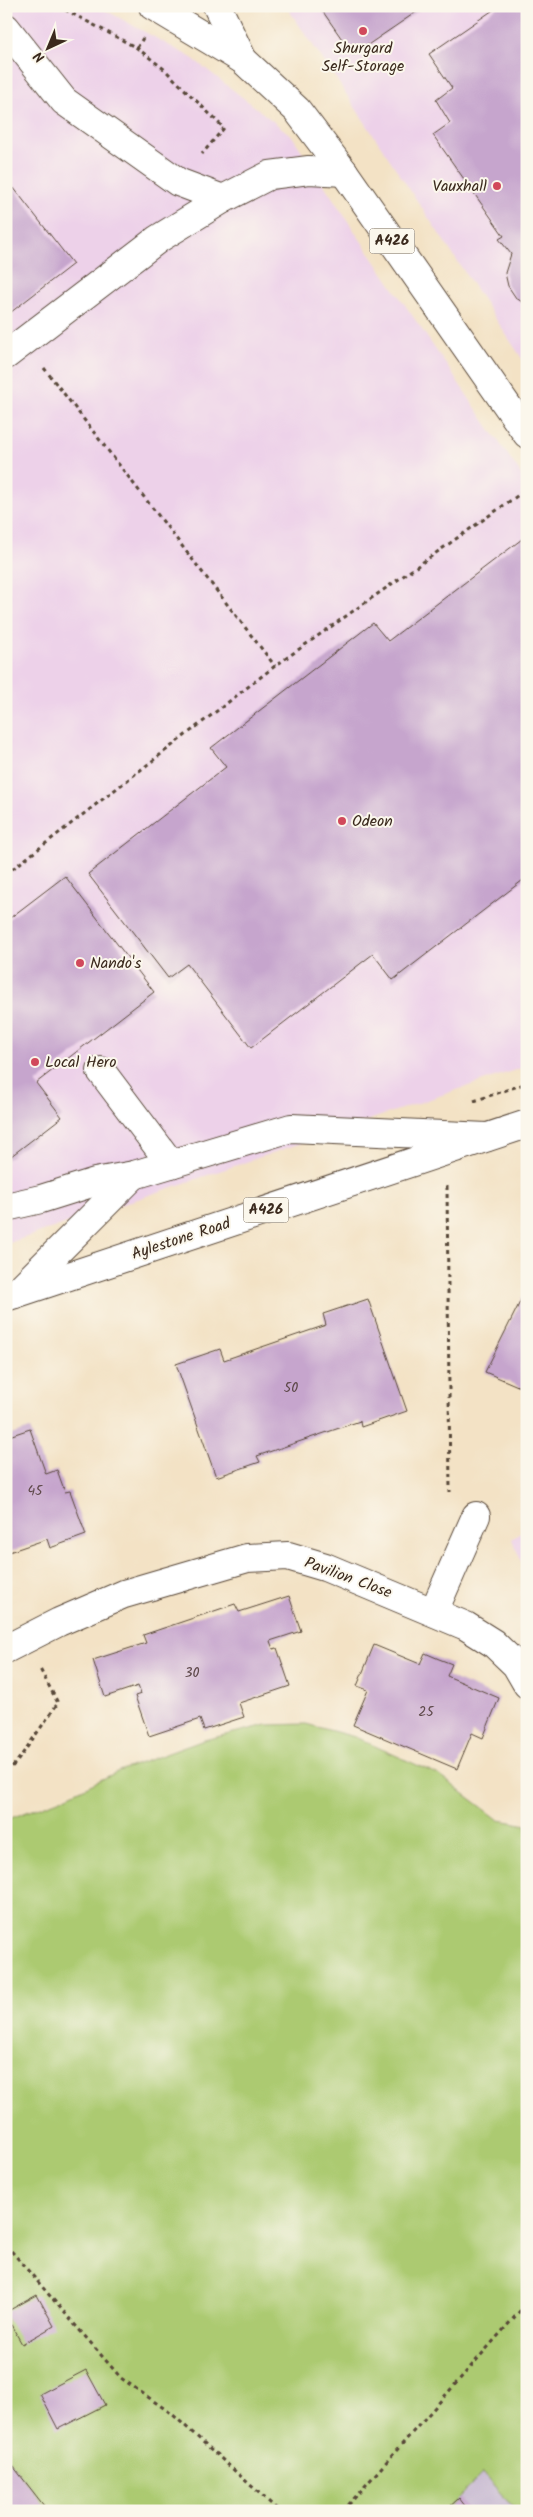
<svg xmlns="http://www.w3.org/2000/svg" width="533" height="2517" viewBox="0 0 533 2517" font-family="Kalam,sans-serif">
  <rect width="100%" height="100%" fill="#fbf7ec"/>
  <filter id="ink" filterUnits="userSpaceOnUse"><feTurbulence type="fractalNoise" baseFrequency=".02" numOctaves="2"/><feDisplacementMap in="SourceGraphic" scale="10" xChannelSelector="R" yChannelSelector="G"/><feConvolveMatrix kernelMatrix="1 2 1 2 8 2 1 2 1" color-interpolation-filters="sRGB"/></filter>
  <filter id="wash" filterUnits="userSpaceOnUse"><feTurbulence type="fractalNoise" baseFrequency=".0096" numOctaves="4" result="noise"/><feDisplacementMap in="SourceGraphic" scale="20" xChannelSelector="R" yChannelSelector="G"/><feGaussianBlur stdDeviation="1.12" result="paint"/><feColorMatrix in="noise" values="0 0 0 0 0 0 0 0 0 0 0 0 0 0 0 0 0 1.4 0 .05"/><feComposite in="paint" operator="in"/></filter>
  <g filter="url(#wash)">
    <rect width="100%" height="100%" fill="#f3e2c5"/>
    <g fill="#edd1e9">
      <path d="M6,6H98L192,58L292,136L355,232L527,483V1066L6,1244Z"/>
      <path d="M286,6H527V366L335,77Z"/>
      <path d="M527,1528V1575L512,1539Z"/>
    </g>
    <path fill="#ccbfd4" d="M483,2473L516,2511H445L459,2498Z"/>
    <path fill="#acca71" stroke="#747a48" d="M306,1724L355,1737L439,1775L499,1820L527,1825V2511H516L483,2473L445,2511H48L6,2457V1820L61,1799L119,1771L204,1740L267,1725Z"/>
    <g id="blocks">
      <g fill="#c6a5cd">
        <path d="M319,6H425L353,55Z"/>
        <path d="M499,6H527V305L516,298L508,286L505,273L511,254L499,239L504,236L433,135L450,123L436,100L452,88L429,54Z"/>
        <path d="M6,178L73,264L6,316Z"/>
        <path d="M526,536L527,877L393,980L373,954L251,1048L187,964L168,978L88,874L226,767L211,748L373,623L388,641Z"/>
        <path d="M65,876L154,992L36,1083L62,1117L6,1160V921Z"/>
        <path d="M527,1288V1390L485,1372Z"/>
        <path d="M368,1299L407,1411L361,1427L360,1421L257,1456L260,1462L216,1477L176,1364L220,1349L224,1360L326,1325L323,1314Z"/>
        <path d="M30,1429L46,1474L57,1470L65,1492L70,1491L86,1535L50,1548L47,1539L6,1553V1437Z"/>
        <path d="M289,1596L301,1631L270,1641L273,1649L277,1648L290,1686L239,1703L244,1717L204,1730L200,1719L149,1736L135,1696L141,1694L138,1686L105,1697L93,1660L146,1643L143,1635L235,1604L239,1612Z"/>
        <path d="M374,1645L420,1664L425,1653L439,1659L452,1664L447,1676L499,1698L483,1738L472,1733L457,1769L353,1725L368,1690L357,1686Z"/>
        <path d="M37,2295L54,2326L22,2344L6,2316V2312Z"/>
        <path d="M86,2370L105,2405L58,2429L40,2394Z"/>
        <path d="M6,2457L48,2511H6Z"/>
        <path d="M459,2498L469,2511H445Z"/>
      </g>
    </g>
  </g>
  <g filter="url(#ink)">
    <use href="#blocks" fill-opacity="0" stroke="#574637" stroke-width="1"/>
    <g fill="none" stroke-linecap="round" stroke-linejoin="round">
      <defs>
        <g id="minor">
          <path d="M217,6L243,60"/>
          <path d="M6,28L64,101L178,182L223,199"/>
          <path d="M6,355L158,239L223,199L270,175L309,170L344,172"/>
          <path d="M101,1071L171,1164"/>
          <path d="M6,1207L41,1199L95,1182L134,1175L291,1128L487,1137"/>
          <path d="M15,1294L134,1175"/>
          <path d="M434,1611L476,1516"/>
          <path d="M6,1649L59,1622L124,1594L247,1558L288,1556L325,1567L466,1626L493,1643L516,1665L527,1684"/>
        </g>
        <g id="major">
          <path d="M153,6L243,60L297,110L344,172L527,434"/>
          <path d="M6,1297L527,1124"/>
        </g>
      </defs>
      <use href="#minor" stroke="#574637" stroke-width="30"/>
      <use href="#major" stroke="#574637" stroke-width="30"/>
      <g stroke="#574637" stroke-width="3" stroke-dasharray="4 4" stroke-linecap="butt">
        <path d="M58,6L137,48L164,69L224,128L202,154"/>
        <path d="M137,48L143,38"/>
        <path d="M44,368L275,666"/>
        <path d="M6,874L275,666L527,489"/>
        <path d="M474,1101L527,1083"/>
        <path d="M447,1186L450,1492"/>
        <path d="M6,1772L16,1763L58,1703L40,1669"/>
        <path d="M6,2245L121,2378L172,2414L279,2511"/>
        <path d="M343,2511L527,2303"/>
      </g>
      <use href="#minor" stroke="#fff" stroke-width="28"/>
      <use href="#major" stroke="#fff" stroke-width="28"/>
    </g>
  </g>
  <g fill="#d1495b" stroke="#fbf7ec" stroke-width="2">
    <circle cx="363" cy="31" r="5"/>
    <circle cx="497" cy="186" r="5"/>
    <circle cx="342" cy="821" r="5"/>
    <circle cx="80" cy="963" r="5"/>
    <circle cx="35" cy="1062" r="5"/>
  </g>
  <g text-anchor="middle" dominant-baseline="central" stroke-width="4" stroke-linejoin="round" paint-order="stroke">
    <g font-size="14" fill="#5e494a">
      <text x="291" y="1388">50</text>
      <text x="35" y="1491">45</text>
      <text x="192" y="1673">30</text>
      <text x="426" y="1712">25</text>
    </g>
    <g fill="#fbf7ec" stroke="#75685c" stroke-width="1">
      <rect x="369.5" y="228.5" width="45" height="25" rx="4"/>
      <rect x="243.5" y="1197.5" width="45" height="25" rx="4"/>
    </g>
    <g font-size="15" font-weight="bold" fill="#3b2a1e">
      <text x="392" y="241">A426</text>
      <text x="266" y="1210">A426</text>
    </g>
    <g font-size="16" fill="#3b2a1e" stroke="#fbf7ec" text-anchor="start">
      <text x="363" y="48" text-anchor="middle">Shurgard<tspan x="363" dy="18">Self-Storage</tspan></text>
      <text x="487" y="186" text-anchor="end">Vauxhall</text>
      <text x="352" y="821">Odeon</text>
      <text x="90" y="963">Nando's</text>
      <text x="45" y="1062">Local Hero</text>
    </g>
    <g font-size="16" fill="#3b2a1e" stroke="#fbf7ec">
      <text transform="translate(181 1239) rotate(-18)">Aylestone Road</text>
      <text transform="translate(348 1578) rotate(20)">Pavilion Close</text>
    </g>
  </g>
  <rect width="533" height="2517" fill="none" stroke="#fbf7ec" stroke-width="25"/>
  <g transform="translate(48 48) rotate(224)" stroke="#fbf7ec" stroke-width="4" paint-order="stroke">
  <path d="M0-4L9 19L0 12L-9 19Z" fill="#3b2a1e"/>
  <text y="-8" font-size="14" font-weight="bold" text-anchor="middle" fill="#3b2a1e">N</text>
  </g>
</svg>
